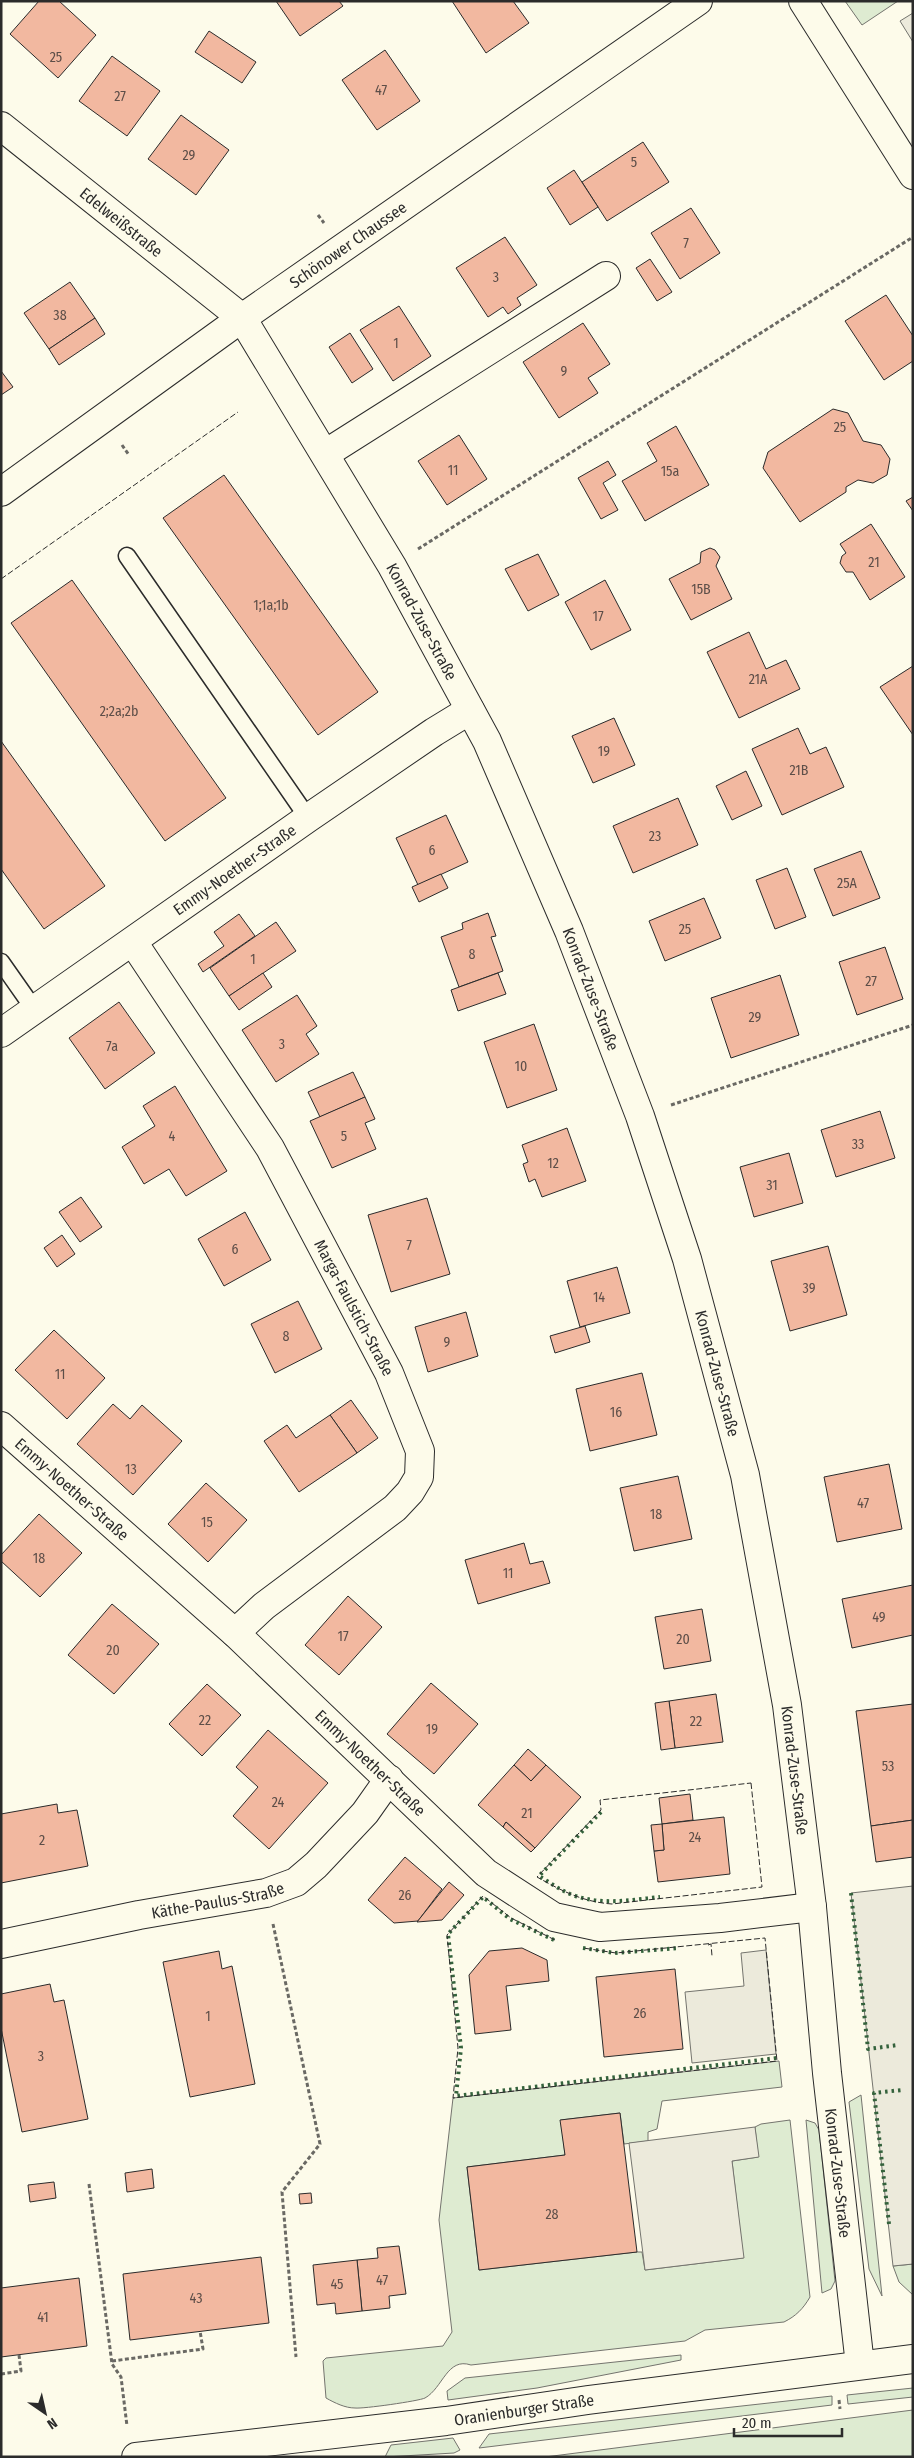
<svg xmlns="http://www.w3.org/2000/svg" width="914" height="2458" viewBox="0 0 914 2458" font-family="'Fira Sans Condensed',sans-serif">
  <rect width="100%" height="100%" fill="#fdfbea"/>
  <g fill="#deebd1" stroke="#74746e">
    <path d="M845,1H898L862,25Z"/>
    <path d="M779,2061L782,2087L662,2101L657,2129L648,2132V2141L624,2144L620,2113L561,2120L565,2155L467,2167L479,2270L637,2252H642L645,2270L743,2258L732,2161L758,2157L755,2127L761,2124L790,2120L810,2297C803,2309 796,2316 784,2322L705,2330L685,2341L471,2365C447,2357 443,2388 425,2398C419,2401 363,2409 355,2408C345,2408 335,2403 326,2398L323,2361L326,2358L443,2346L452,2332L439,2220L453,2098Z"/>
    <path d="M861,2095L882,2296L869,2269L849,2102Z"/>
    <path d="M806,2120L815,2123L819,2130L835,2281L831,2289L822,2293Z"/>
    <path d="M913,2264V2295L899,2282L893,2266Z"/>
    <path d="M681,2355V2360L537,2388L448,2400L447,2391L465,2378Z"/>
    <path d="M913,2388V2397L848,2404L847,2395Z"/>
    <path d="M832,2396V2405L479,2448L489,2434Z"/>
    <path d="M913,2410V2457H545Z"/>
    <path d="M453,2438L460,2450L454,2453L385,2457L391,2445Z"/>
  </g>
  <g fill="#eceadb" stroke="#74746e">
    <path d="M913,13V42L900,21Z"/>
    <path d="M913,1886V2264L893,2266L851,1893Z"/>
    <path d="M766,1950L776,2054L692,2063L685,1992L744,1986L741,1953Z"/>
    <path d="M755,2127L759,2157L732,2161L744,2258L645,2270L629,2143Z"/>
  </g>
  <g fill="#f2b8a0" stroke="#2b2b2b">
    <path d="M39,1H59L96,35L58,78L10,34Z"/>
    <path d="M276,1H339L343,6L300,36Z"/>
    <path d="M452,1H513L529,23L486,53Z"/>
    <path d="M209,31L256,62L242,83L195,52Z"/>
    <path d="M385,50L420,101L377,130L342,80Z"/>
    <path d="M112,56L160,91L127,136L79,101Z"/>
    <path d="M181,115L229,150L196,195L148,159Z"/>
    <path d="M643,142L669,182L607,221L582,182Z"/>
    <path d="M574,170L598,207L570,225L547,188Z"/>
    <path d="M691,208L720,253L680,279L651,233Z"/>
    <path d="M505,237L537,285L517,298L521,305L508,314L503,307L488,317L456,268Z"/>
    <path d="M650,259L672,292L657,301L636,268Z"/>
    <path d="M70,282L95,318L49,349L24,313Z"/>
    <path d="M886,295L913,336V361L884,380L845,321Z"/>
    <path d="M399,306L431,356L393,381L360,330Z"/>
    <path d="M95,318L105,334L59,365L49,349Z"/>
    <path d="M583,323L610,364L588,378L598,393L559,418L523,362Z"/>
    <path d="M350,333L373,369L352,383L329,347Z"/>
    <path d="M1,371L13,387L1,395Z"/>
    <path d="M833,409L848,413L863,441L881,445L890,459L887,475L873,483L858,480L846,487V492L800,522L763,468L768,452Z"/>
    <path d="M676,426L709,485L645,521L622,481L657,461L647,443Z"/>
    <path d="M459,435L487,479L447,505L418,461Z"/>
    <path d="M608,461L616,475L603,483L618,510L601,519L578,478Z"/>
    <path d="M224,475L378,692L318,735L163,518Z"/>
    <path d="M913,497V511L906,501Z"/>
    <path d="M871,524L905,577L870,600L853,572H846L840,563L842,556L846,553L840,544Z"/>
    <path d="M710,548L715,550L720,557L716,566L732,599L691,620L669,579L700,563L701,552Z"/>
    <path d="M538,554L559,595L528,611L505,569Z"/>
    <path d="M72,580L226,798L165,841L11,623Z"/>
    <path d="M605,580L631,630L591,650L565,602Z"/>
    <path d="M749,632L766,669L786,660L800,689L739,718L707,652Z"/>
    <path d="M913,666V735L880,687Z"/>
    <path d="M614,718L635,765L593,783L572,736Z"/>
    <path d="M798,728L810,754L826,747L844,787L782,815L752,749Z"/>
    <path d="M1,741L105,886L44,929L1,869Z"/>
    <path d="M746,771L762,806L732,820L716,786Z"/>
    <path d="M678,798L698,845L633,873L613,826Z"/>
    <path d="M446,815L468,862L418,885L396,838Z"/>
    <path d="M861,851L880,898L833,916L814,869Z"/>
    <path d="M787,868L806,917L775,929L756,880Z"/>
    <path d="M441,874L448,888L419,902L412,887Z"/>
    <path d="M704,898L721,938L665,961L649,921Z"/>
    <path d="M488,913L496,936L491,937L503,971L459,987L441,937L463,929L462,923Z"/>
    <path d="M239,914L255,936L203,972L198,964L224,946L214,932Z"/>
    <path d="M276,922L296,951L229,996L210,968Z"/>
    <path d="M885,947L903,999L857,1015L839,962Z"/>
    <path d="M263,973L272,987L239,1010L229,996Z"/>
    <path d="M498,973L506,994L458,1011L451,990Z"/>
    <path d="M780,975L799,1035L731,1058L711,998Z"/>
    <path d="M297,995L317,1026L306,1034L319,1054L276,1082L242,1030Z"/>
    <path d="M119,1002L155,1053L105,1089L69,1038Z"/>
    <path d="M534,1024L557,1090L507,1108L484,1042Z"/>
    <path d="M353,1072L365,1097L320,1117L308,1092Z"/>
    <path d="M175,1086L227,1171L186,1196L169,1169L144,1184L122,1147L155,1126L143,1106Z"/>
    <path d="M365,1097L375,1119L365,1123L376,1149L332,1168L310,1121Z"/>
    <path d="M880,1111L895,1158L836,1177L821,1130Z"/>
    <path d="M567,1128L586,1181L542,1197L535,1179L529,1182L523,1164L528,1162L522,1145Z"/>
    <path d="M789,1153L803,1203L754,1217L740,1167Z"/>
    <path d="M81,1197L102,1227L80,1242L59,1212Z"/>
    <path d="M427,1198L450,1274L391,1292L368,1215Z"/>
    <path d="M245,1212L271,1260L224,1286L198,1239Z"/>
    <path d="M62,1235L75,1254L57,1267L44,1248Z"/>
    <path d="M828,1246L847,1315L790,1331L771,1261Z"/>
    <path d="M617,1267L630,1313L580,1327L567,1281Z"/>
    <path d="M298,1301L322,1349L275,1373L251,1324Z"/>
    <path d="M466,1312L478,1356L428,1372L415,1327Z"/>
    <path d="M585,1326L590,1342L555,1353L550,1336Z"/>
    <path d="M54,1330L105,1378L67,1419L15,1370Z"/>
    <path d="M642,1373L657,1435L590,1451L576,1389Z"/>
    <path d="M351,1400L378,1438L357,1453L330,1415Z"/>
    <path d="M113,1404L130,1419L142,1405L182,1441L133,1495L77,1444Z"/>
    <path d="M330,1415L357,1453L299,1492L264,1441L287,1425L296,1438Z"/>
    <path d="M889,1464L902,1529L837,1542L824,1477Z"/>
    <path d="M678,1476L692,1539L634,1551L620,1488Z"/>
    <path d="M206,1483L247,1520L208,1562L168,1524Z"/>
    <path d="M39,1514L82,1553L40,1597L1,1561V1555Z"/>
    <path d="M524,1543L530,1564L543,1561L550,1583L478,1604L465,1560Z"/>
    <path d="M913,1585V1635L852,1648L842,1599Z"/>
    <path d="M348,1596L382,1627L339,1675L305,1645Z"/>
    <path d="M112,1604L159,1644L114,1694L68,1655Z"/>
    <path d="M702,1609L711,1661L664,1669L655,1617Z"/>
    <path d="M431,1683L478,1724L434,1774L387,1734Z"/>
    <path d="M207,1684L241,1715L202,1756L169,1724Z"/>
    <path d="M716,1694L723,1742L675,1748L669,1701Z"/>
    <path d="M669,1701L675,1748L661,1750L655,1703Z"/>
    <path d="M913,1704V1820L871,1826L856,1711Z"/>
    <path d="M268,1730L328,1783L269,1849L233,1816L258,1787L236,1767Z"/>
    <path d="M528,1749L546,1765L531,1781L514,1765Z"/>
    <path d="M514,1765L531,1781L546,1765L581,1797L535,1848L506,1822L503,1827L478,1805Z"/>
    <path d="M690,1794L693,1820L662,1824L659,1798Z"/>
    <path d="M57,1804L58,1813L77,1810L88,1866L1,1883V1814Z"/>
    <path d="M724,1817L730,1874L658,1882L654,1851L664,1850L662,1824Z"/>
    <path d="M913,1820V1857L876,1862L871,1826Z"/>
    <path d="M506,1822L535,1848L531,1852L503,1827Z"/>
    <path d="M662,1824L664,1850L654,1851L651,1825Z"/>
    <path d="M405,1857L442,1889L418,1921L394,1923L368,1900Z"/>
    <path d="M449,1882L464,1895L442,1920L417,1922Z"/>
    <path d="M522,1948L547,1960L549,1981L506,1986L511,2030L475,2034L469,1975L489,1951Z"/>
    <path d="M219,1951L222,1969L232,1966L255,2084L190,2097L163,1962Z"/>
    <path d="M675,1969L683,2049L604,2057L596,1977Z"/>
    <path d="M50,1984L54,2002L64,2000L88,2119L22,2132L1,2028V1994Z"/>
    <path d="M620,2113L637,2252L479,2270L467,2167L565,2155L560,2120Z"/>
    <path d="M152,2169L154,2188L127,2192L125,2173Z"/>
    <path d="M54,2182L56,2198L30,2202L28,2185Z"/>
    <path d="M311,2193L312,2203L300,2204L299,2194Z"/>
    <path d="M399,2246L406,2294L389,2296L390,2308L362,2311L357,2260L378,2258L377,2248Z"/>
    <path d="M261,2257L269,2323L130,2340L123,2274Z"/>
    <path d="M357,2260L362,2311L336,2314L335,2303L317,2305L313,2265Z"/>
    <path d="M79,2278L87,2346L1,2357V2288Z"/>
  </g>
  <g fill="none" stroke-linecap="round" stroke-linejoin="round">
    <defs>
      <g id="lane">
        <path d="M127,556L308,818"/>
        <path d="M1,962L34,1009"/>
      </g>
      <g id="street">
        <path d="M803,1L913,175"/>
        <path id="s1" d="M1,126L242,318L392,566L487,741L569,931L640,1116L687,1259L745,1475L787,1705L812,1907L827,2073L860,2365"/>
        <path d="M325,454L606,276"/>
        <path id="s2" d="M133,942L270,1148L389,1373L420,1451L419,1477L410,1492L395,1508L264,1606L235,1633"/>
        <path id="s3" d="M1,1033L308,818L434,732L470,710"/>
        <path id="s4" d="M1,1426L235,1633L486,1873L554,1917L600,1927L720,1918L812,1907"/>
        <path id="s5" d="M1,1944L139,1915L266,1893L296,1882L316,1865L365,1813L389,1779"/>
      </g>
      <g id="secondary">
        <path id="s6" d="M1,492L242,318L698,1"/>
        <path id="s7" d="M136,2457L446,2421L588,2400L913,2359"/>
      </g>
    </defs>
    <use href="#lane" stroke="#2b2b2b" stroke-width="19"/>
    <use href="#street" stroke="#2b2b2b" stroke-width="30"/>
    <use href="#secondary" stroke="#2b2b2b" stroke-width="30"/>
    <g stroke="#6a6964" stroke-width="3" stroke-dasharray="4 2.5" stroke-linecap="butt">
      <path d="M318,215L324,223"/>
      <path d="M122,445L129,455"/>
      <path d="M418,549L913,237"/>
      <path d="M671,1105L913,1025"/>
      <path d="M273,1924L320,2144L282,2192L296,2357"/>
      <path d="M89,2184L112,2364L121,2377L127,2426"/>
      <path d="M112,2361L203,2349L200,2331"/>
      <path d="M1,2374L21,2371L19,2355"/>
      <path d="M839,2400L840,2409"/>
    </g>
    <use href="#lane" stroke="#fdfbea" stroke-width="16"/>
    <use href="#street" stroke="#fdfbea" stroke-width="28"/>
    <use href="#secondary" stroke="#fdfbea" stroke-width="28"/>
    <g stroke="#34623c" stroke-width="4" stroke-dasharray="2.5 4" stroke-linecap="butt">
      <path d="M601,1812L539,1876C549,1882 560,1890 570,1894C600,1906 630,1900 660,1897"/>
      <path d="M851,1893L868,2049L898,2045"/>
      <path d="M554,1940L510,1919L483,1897L448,1934L461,2048L456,2096L777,2058"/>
      <path d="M583,1948L615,1953L679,1948"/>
      <path d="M889,2224L874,2093L902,2090"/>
    </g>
    <g stroke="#2b2b2b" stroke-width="1" stroke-dasharray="6 2.5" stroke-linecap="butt">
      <path d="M1,579L238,412"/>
      <path d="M751,1783L762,1887L612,1904C583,1902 562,1891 537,1877L601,1810L600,1800Z"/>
      <path d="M555,1940L511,1918L483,1896L447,1935L458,2048L453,2098L777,2061L765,1938L616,1953L583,1948"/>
      <path d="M708,1945L711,1944L712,1956"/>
    </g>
  </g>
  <g text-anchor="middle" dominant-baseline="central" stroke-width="4" stroke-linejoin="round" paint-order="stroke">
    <g font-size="14" fill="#5d4e48">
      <text x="56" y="57">25</text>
      <text x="381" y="90">47</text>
      <text x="120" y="96">27</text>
      <text x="189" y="155">29</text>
      <text x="634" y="162">5</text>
      <text x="686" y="243">7</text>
      <text x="496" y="277">3</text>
      <text x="60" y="315">38</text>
      <text x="396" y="343">1</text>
      <text x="564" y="371">9</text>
      <text x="840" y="427">25</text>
      <text x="453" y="470">11</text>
      <text x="670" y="471">15a</text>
      <text x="874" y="562">21</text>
      <text x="701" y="589">15B</text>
      <text x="271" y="605">1;1a;1b</text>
      <text x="598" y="616">17</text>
      <text x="758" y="679">21A</text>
      <text x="119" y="711">2;2a;2b</text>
      <text x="604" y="751">19</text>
      <text x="799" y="770">21B</text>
      <text x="655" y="836">23</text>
      <text x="432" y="850">6</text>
      <text x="847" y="883">25A</text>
      <text x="685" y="929">25</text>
      <text x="472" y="954">8</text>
      <text x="253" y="959">1</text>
      <text x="871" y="981">27</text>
      <text x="755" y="1017">29</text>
      <text x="282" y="1044">3</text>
      <text x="112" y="1046">7a</text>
      <text x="521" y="1066">10</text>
      <text x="172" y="1136">4</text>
      <text x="344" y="1136">5</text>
      <text x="858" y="1144">33</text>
      <text x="553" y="1163">12</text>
      <text x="772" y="1185">31</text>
      <text x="409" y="1245">7</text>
      <text x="235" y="1249">6</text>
      <text x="809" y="1288">39</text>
      <text x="599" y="1297">14</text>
      <text x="286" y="1336">8</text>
      <text x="447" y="1342">9</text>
      <text x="60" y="1374">11</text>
      <text x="616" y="1412">16</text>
      <text x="131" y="1469">13</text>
      <text x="863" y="1503">47</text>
      <text x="656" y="1514">18</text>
      <text x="207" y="1522">15</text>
      <text x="39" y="1558">18</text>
      <text x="508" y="1573">11</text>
      <text x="879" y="1617">49</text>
      <text x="343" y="1636">17</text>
      <text x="683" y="1639">20</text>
      <text x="113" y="1650">20</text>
      <text x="205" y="1720">22</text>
      <text x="696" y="1721">22</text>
      <text x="432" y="1729">19</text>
      <text x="888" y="1766">53</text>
      <text x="278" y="1802">24</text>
      <text x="527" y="1813">21</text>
      <text x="695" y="1837">24</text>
      <text x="42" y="1840">2</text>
      <text x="405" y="1895">26</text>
      <text x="640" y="2013">26</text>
      <text x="208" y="2016">1</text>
      <text x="41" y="2056">3</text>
      <text x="552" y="2214">28</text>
      <text x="382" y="2280">47</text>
      <text x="337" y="2284">45</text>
      <text x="196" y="2298">43</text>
      <text x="43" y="2317">41</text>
    </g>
    <g font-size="16" fill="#2b2b2b" stroke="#fdfbea">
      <text stroke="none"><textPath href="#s1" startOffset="154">Edelweißstraße</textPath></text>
      <text stroke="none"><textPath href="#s6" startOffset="426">Schönower Chaussee</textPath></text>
      <text stroke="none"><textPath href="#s1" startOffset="661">Konrad-Zuse-Straße</textPath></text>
      <text stroke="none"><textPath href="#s3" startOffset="285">Emmy-Noether-Straße</textPath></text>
      <text stroke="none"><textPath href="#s1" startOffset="1066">Konrad-Zuse-Straße</textPath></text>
      <text stroke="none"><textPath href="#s2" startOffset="428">Marga-Faulstich-Straße</textPath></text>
      <text stroke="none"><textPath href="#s1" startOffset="1471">Konrad-Zuse-Straße</textPath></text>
      <text stroke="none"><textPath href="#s4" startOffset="95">Emmy-Noether-Straße</textPath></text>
      <text stroke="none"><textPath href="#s4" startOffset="500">Emmy-Noether-Straße</textPath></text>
      <text stroke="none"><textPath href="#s1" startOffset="1876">Konrad-Zuse-Straße</textPath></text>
      <text stroke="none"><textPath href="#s5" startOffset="221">Käthe-Paulus-Straße</textPath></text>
      <text stroke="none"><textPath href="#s1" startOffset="2281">Konrad-Zuse-Straße</textPath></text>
      <text stroke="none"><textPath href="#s7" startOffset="391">Oranienburger Straße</textPath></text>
    </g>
  </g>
  <rect width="914" height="2458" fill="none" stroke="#2b2b2b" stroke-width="5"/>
  <g transform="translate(45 2413) rotate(146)" stroke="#fdfbea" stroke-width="4" paint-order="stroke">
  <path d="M0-4L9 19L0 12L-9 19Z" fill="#2b2b2b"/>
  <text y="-8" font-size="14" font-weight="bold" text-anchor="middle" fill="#2b2b2b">N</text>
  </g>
  <path d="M734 2428v8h108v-8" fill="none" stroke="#2b2b2b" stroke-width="2.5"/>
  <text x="742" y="2428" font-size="15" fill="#2b2b2b" stroke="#fdfbea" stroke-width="4" paint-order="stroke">20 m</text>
</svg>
